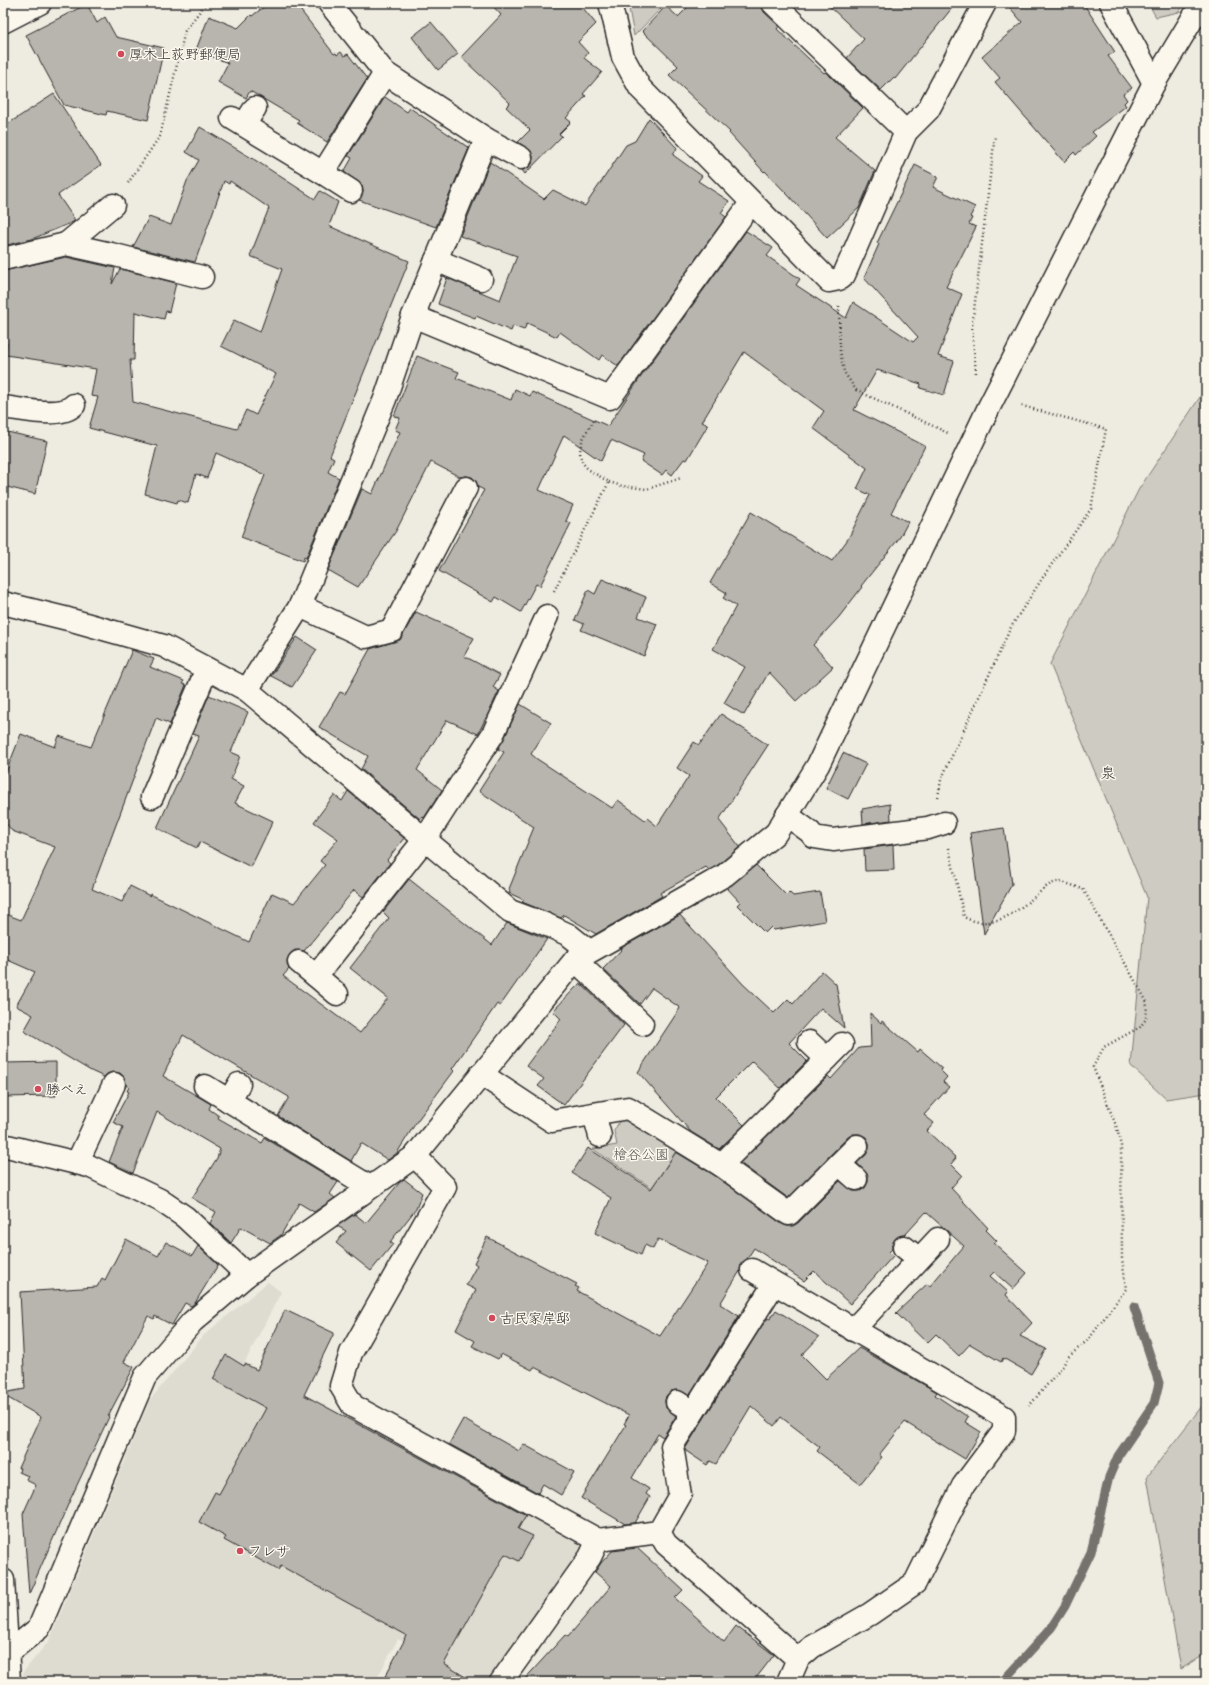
<svg xmlns="http://www.w3.org/2000/svg" width="1209" height="1685" viewBox="0 0 1209 1685" font-family="Itim,'Klee One',sans-serif">
  <rect width="100%" height="100%" fill="#eeebe0"/>
  <filter id="ink" filterUnits="userSpaceOnUse"><feTurbulence type="fractalNoise" baseFrequency=".025" numOctaves="2"/><feDisplacementMap in="SourceGraphic" scale="8" xChannelSelector="R" yChannelSelector="G"/><feConvolveMatrix kernelMatrix="1 2 1 2 8 2 1 2 1" color-interpolation-filters="sRGB"/></filter>
  <g filter="url(#ink)">
    <path fill="#dedbd1" d="M268,1282L281,1292L245,1362L580,1542L582,1547L578,1563L489,1682H479L398,1639L375,1682H24L23,1672L49,1641L150,1400L204,1335Z"/>
    <g fill="#cecbc2" stroke="#7c7b76">
      <path d="M628,3H666L634,36Z"/>
      <path d="M1148,3H1185L1179,12L1156,17Z"/>
      <path d="M1206,388V1093L1166,1099L1131,1066L1147,897L1050,664L1139,489Z"/>
      <path d="M627,1118L676,1151L652,1188L593,1149L617,1145L614,1131L620,1120Z"/>
      <path d="M1206,1401V1654L1181,1669L1147,1477Z"/>
    </g>
    <g fill="none" stroke-linecap="round" stroke-linejoin="round">
      <path stroke="#74726e" stroke-width="9" d="M1002,1682L1051,1628L1065,1606L1091,1552L1109,1477L1118,1456L1154,1403L1159,1383L1134,1307"/>
    </g>
    <g fill="#b8b5ae" stroke="#2b2b2b">
      <path d="M269,3H295L334,54L336,53L337,55L341,52L344,56L348,54L367,79L327,142L297,123L299,120L250,91L246,98L218,82L228,63L196,50L209,16L238,28L251,15L252,16Z"/>
      <path d="M490,3H579L596,24L578,42L588,53L584,58L602,72L583,94L586,96L566,118L571,122L559,134L562,136L525,174L522,170L528,168L532,164L533,157L531,151L518,142L530,130L506,107L510,103L461,57L501,15Z"/>
      <path d="M692,3H761L764,12L779,26L777,29L824,73L825,72L830,76L863,108L835,137L875,171L859,208L827,238L787,194L765,171L764,172L729,133L730,132L669,75L678,66L642,31L666,6L678,17Z"/>
      <path d="M826,3H956L895,79L894,77L881,90L847,58L864,39Z"/>
      <path d="M1006,3H1083L1115,52L1108,56L1132,88L1123,94L1127,100L1124,103L1126,106L1092,132L1096,136L1076,155L1074,152L1064,162L995,82L1000,78L982,57L1022,22Z"/>
      <path d="M87,4L97,23L105,17L116,37L164,48L148,120L107,111L106,115L64,105L26,35Z"/>
      <path d="M431,22L458,54L438,70L412,37Z"/>
      <path d="M54,94L101,165L58,195L75,220L73,222L32,239L3,246V127Z"/>
      <path d="M385,97L407,112L410,108L469,148L436,227L359,200L363,192L362,185L344,172L352,158L348,156Z"/>
      <path d="M649,118L677,148L673,155L702,176L698,181L729,201L721,213L726,217L618,366L602,355L599,360L560,332L557,337L527,323L524,330L513,326L511,331L476,316L475,318L438,304L447,278L500,300L517,256L460,236L490,162L544,199L553,190L585,206L626,145L635,141Z"/>
      <path d="M200,127L255,160L315,199L320,191L338,202L329,226L409,261L330,456L334,458L328,472L339,478L306,558L304,557L303,561L241,537L265,475L216,453L207,478L196,474L188,503L178,500L177,503L145,494L157,446L89,428L98,397L91,396L96,369L6,355L7,343L3,342V271L66,257L115,268L112,284L120,269L176,283L169,312L166,311L164,319L135,312L134,360H130L133,402L237,429L246,410L256,415L276,374L221,346L234,320L260,332L282,269L250,256L269,208L230,181L229,184L224,181L195,262L133,247L149,217L171,225L187,181L199,160L186,152Z"/>
      <path d="M915,165L938,177L933,187L975,207L970,217L972,218L969,224L976,227L946,287L962,294L938,356L954,361L944,395L920,388L921,384L877,370L854,410L925,446L891,513L908,522L900,537L861,586L862,587L839,617L813,645L833,667L796,701L769,672L744,715L724,703L745,667L713,649L736,606L723,598L727,593L710,583L751,512L832,561L848,539L870,495L857,489L867,468L813,428L824,411L744,352L702,422L708,425L687,460L684,459L672,475L666,470L662,475L641,461L644,455L611,440L601,461L564,435L539,490L573,505L566,521L571,523L540,586L536,584L521,612L496,597L493,602L439,571L484,490L478,487L476,481L472,477L466,476L460,477L431,462L396,531L358,587L328,570L362,489L372,494L400,432L395,430L400,418L394,416L417,356L459,372L456,378L511,400L515,389L530,396L532,392L608,426L638,381L746,231L773,248L767,256L800,279L796,285L846,318L853,302L913,342L918,337L864,278L879,244L877,243Z"/>
      <path d="M3,431L47,441L35,494L3,486Z"/>
      <path d="M602,579L646,597L638,617L657,624L644,656L581,630L584,624L575,620L588,590L595,594Z"/>
      <path d="M416,612L474,638L464,656L500,675L493,687L499,691L478,734L447,720L417,770L442,790L424,818L422,816L420,819L361,769L368,756L319,727L340,692L345,694L370,649L400,640Z"/>
      <path d="M297,637L317,650L292,687L271,676Z"/>
      <path d="M132,650L154,659L150,667L184,681L182,684L186,685L170,724L156,718L92,889L122,902L130,886L150,896V894L249,942L272,893L294,903L325,865L320,861L338,839L314,822L334,795L342,801L348,791L404,838L387,860L390,863L363,897L354,890L304,951L295,950L290,954L287,960L289,969L283,976L360,1033L388,998L350,968L389,918L383,912L409,879L492,945L507,923L547,939L500,1006L497,1004L452,1069L454,1071L417,1121L397,1153L388,1160L361,1143L351,1161L278,1116L289,1097L183,1035L163,1076L211,1104L209,1109L219,1116L218,1118L262,1143L265,1138L338,1182L330,1194L335,1198L314,1212L299,1203L281,1235L270,1243L241,1227L231,1243L210,1223L216,1212L192,1198L217,1158L220,1149L157,1112L133,1173L109,1162L123,1127L113,1122L129,1092L127,1091L129,1087L126,1085L124,1077L120,1073L113,1072L107,1074L104,1077L91,1071L24,1031L33,1015L16,1006L35,972L3,958V913L21,920L55,847L12,831L6,823L3,812V780L21,734L55,747L59,736L91,747Z"/>
      <path d="M209,695L248,712L231,752L240,756L231,779L244,786L235,803L273,821L251,867L200,842L197,848L157,828L199,736L193,734Z"/>
      <path d="M520,704L551,723L531,754L537,759L612,808L618,800L645,820L647,818L657,826L689,776L677,768L694,742L699,745L721,714L768,745L719,820L740,847L718,865L709,870L706,867L660,893L662,896L596,934L564,915L561,918L522,902L524,900L509,893L510,891L509,889L534,827L479,791L504,752L498,749L504,739Z"/>
      <path d="M843,753L866,764L848,799L826,788Z"/>
      <path d="M890,804L891,820L863,824L862,809Z"/>
      <path d="M1004,828L1012,884L984,934L970,833Z"/>
      <path d="M893,845L894,870L865,871L864,849Z"/>
      <path d="M756,865L786,895L789,892L793,896L820,892L825,921L774,930L771,927L765,933L737,905L740,902L727,888Z"/>
      <path d="M680,915L743,984L774,1013L788,999L793,1004L822,971L836,984L844,1028L821,1008L789,1043L807,1061L780,1088L752,1061L716,1097L744,1125L719,1149L691,1132L638,1072L680,1008L652,988L640,1004L603,969L622,949L621,948Z"/>
      <path d="M580,983L624,1025L564,1105L538,1086L544,1079L526,1066L561,1019L553,1011Z"/>
      <path d="M870,1013L881,1023L882,1021L918,1052L920,1049L942,1068L940,1070L947,1077L943,1082L949,1087L924,1115L934,1123L927,1131L956,1158L951,1164L962,1175L951,1188L988,1228L986,1230L997,1241L994,1243L1027,1273L1013,1289L994,1272L990,1276L1008,1292L1006,1295L1032,1323L1020,1336L1046,1349L1031,1374L1003,1358L1001,1362L970,1344L959,1356L936,1334L927,1343L896,1313L927,1284L930,1286L964,1246L926,1212L905,1235L899,1236L895,1239L892,1245V1249L889,1252L893,1256L850,1304L814,1271L804,1281L754,1248L747,1259L741,1263L740,1271L720,1304L739,1316L689,1395L677,1390L671,1391L666,1396L665,1401L666,1408L676,1416L663,1437L658,1434L632,1478L649,1489L646,1494L650,1497L635,1523L625,1524L581,1498L626,1425L624,1424L629,1415L534,1367L532,1370L501,1354L498,1359L472,1346L475,1341L456,1330L476,1290L466,1285L477,1265L474,1263L487,1237L577,1284L575,1286L579,1288L577,1291L660,1336L708,1263L658,1239L653,1249L645,1245L641,1255L595,1233L611,1198L572,1173L588,1148L651,1189L676,1152L714,1175L782,1224L787,1226H793L798,1223L840,1181L853,1191H860L865,1188L868,1182V1175L857,1163L866,1155L869,1149V1143L866,1137L860,1134H853L848,1137L788,1198L740,1163L828,1076L831,1079L859,1048L871,1047Z"/>
      <path d="M56,1062V1096L3,1097V1063Z"/>
      <path d="M404,1179L422,1193L416,1209L390,1242L393,1244L371,1271L336,1243L346,1231L337,1226L355,1214L366,1223L400,1182Z"/>
      <path d="M126,1239L158,1256L166,1242L192,1256L198,1246L218,1265L195,1303L191,1306L185,1303L172,1325L155,1316L154,1319L148,1316L124,1362L134,1367L108,1416L109,1417L70,1500L29,1594L23,1514L36,1485L26,1480L28,1476L19,1472L20,1468H18L41,1417L3,1395V1393L25,1389L20,1292L97,1287L102,1278L105,1280Z"/>
      <path d="M285,1310L334,1333L304,1395L526,1515L518,1529L533,1536L519,1561L505,1554L444,1664L474,1682H382L405,1639H404L406,1635L281,1566L278,1570L224,1540L226,1537L199,1522L215,1492L219,1494L266,1408L213,1379L226,1355L244,1366L245,1364L257,1370Z"/>
      <path d="M776,1310L819,1337L802,1355L826,1379L859,1348L937,1392L935,1395L968,1417L965,1422L981,1432L965,1459L905,1422L879,1455L882,1457L860,1484L817,1451L820,1447L781,1417L774,1426L751,1406L716,1464L710,1461L707,1465L686,1451L685,1449L761,1327L768,1318L770,1319Z"/>
      <path d="M463,1419L519,1451L523,1444L574,1472L561,1495L543,1484L538,1493L449,1444Z"/>
      <path d="M637,1548L683,1590L675,1598L724,1642L736,1626L774,1655L753,1682H522L565,1635L568,1637L611,1586L595,1572L601,1563L612,1551Z"/>
    </g>
    <g fill="none" stroke-linecap="round" stroke-linejoin="round">
      <defs>
        <g id="minor">
          <path d="M610,3L623,57L640,88L829,281L839,279L844,275L906,132L928,110L985,3"/>
          <path d="M773,3L906,132"/>
          <path d="M1111,3L1154,83"/>
          <path d="M3,22L40,3"/>
          <path d="M232,118L323,173L385,73"/>
          <path d="M244,125L255,108"/>
          <path d="M486,139L521,158"/>
          <path d="M323,173L351,191"/>
          <path d="M66,244L113,205"/>
          <path d="M3,259L66,244L111,254L202,277"/>
          <path d="M436,260L481,279"/>
          <path d="M413,316L610,398L751,203"/>
          <path d="M3,407C22,409 60,419 74,405"/>
          <path d="M3,603L68,619L164,646L247,690L300,606L385,399L413,316L486,139L385,73L329,3"/>
          <path d="M300,606L366,637L392,630L466,488"/>
          <path d="M247,690L510,911L545,924L569,935L589,951"/>
          <path d="M152,797L207,669"/>
          <path d="M787,815L810,832L814,837L833,840L928,828L944,823"/>
          <path d="M575,960L642,1024"/>
          <path d="M299,962L316,976"/>
          <path d="M337,994L316,976L425,839L493,734L547,616"/>
          <path d="M809,1042L827,1059"/>
          <path d="M481,1074L552,1121L628,1108L721,1165L842,1044"/>
          <path d="M205,1086L370,1187"/>
          <path d="M229,1101L239,1084"/>
          <path d="M594,1114L600,1136"/>
          <path d="M3,1145L89,1166L160,1200L185,1217L247,1275"/>
          <path d="M415,1156L445,1187L351,1353L341,1386L353,1406L598,1540"/>
          <path d="M77,1163L114,1084"/>
          <path d="M839,1164L856,1179"/>
          <path d="M721,1165L789,1214L857,1146"/>
          <path d="M904,1247L919,1259"/>
          <path d="M752,1270L1004,1417V1431L963,1486L915,1583L870,1614L812,1647L798,1659L788,1682"/>
          <path d="M853,1330L938,1239"/>
          <path d="M677,1402L693,1412"/>
          <path d="M659,1532L666,1544L798,1659"/>
          <path d="M8,1653L39,1628L145,1377L192,1322L247,1275L415,1156L575,960L725,875L776,833L818,765L989,407L1154,83L1202,3"/>
          <path d="M501,1682L590,1557L598,1540L659,1532L680,1495L672,1446L774,1284"/>
        </g>
        <path id="highway" d="M3,1580L9,1682"/>
      </defs>
      <use href="#minor" stroke="#2b2b2b" stroke-width="25"/>
      <use href="#highway" stroke="#2b2b2b" stroke-width="25"/>
      <g stroke="#2b2b2b" stroke-width="2.5" stroke-dasharray="1 3" stroke-linecap="butt">
        <path d="M128,183L160,136L185,31L206,3"/>
        <path d="M839,306L840,351L844,372L856,390L948,433"/>
        <path d="M976,373L972,327L995,135"/>
        <path d="M609,482L622,486L647,489L681,478"/>
        <path d="M554,591L609,482C602,477 590,472 585,466C573,450 586,432 595,419"/>
        <path d="M938,797L941,780L1011,627L1047,571L1091,509L1106,429L1019,405"/>
        <path d="M949,848L964,917C993,932 1016,912 1038,894C1043,889 1049,884 1056,882C1064,881 1075,887 1083,889L1147,1002L1146,1019L1140,1027L1104,1047L1093,1067L1117,1128L1121,1146L1122,1258L1126,1289L1088,1340L1067,1358L1063,1366L1029,1406"/>
      </g>
      <use href="#minor" stroke="#fbf7ec" stroke-width="22"/>
      <use href="#highway" stroke="#fbf7ec" stroke-width="22"/>
    </g>
  </g>
  <g fill="#d1495b" stroke="#fbf7ec" stroke-width="1.5">
    <circle cx="121" cy="54" r="4"/>
    <circle cx="38" cy="1089" r="4"/>
    <circle cx="492" cy="1318" r="4"/>
    <circle cx="240" cy="1551" r="4"/>
  </g>
  <g text-anchor="middle" dominant-baseline="central" stroke-width="3" stroke-linejoin="round" paint-order="stroke">
    <g font-size="14" fill="#2b2b2b" stroke="#fbf7ec" text-anchor="start">
      <text x="129" y="54">厚木上荻野郵便局</text>
      <text x="46" y="1089">勝べえ</text>
      <text x="500" y="1318">古民家岸邸</text>
      <text x="248" y="1551">フレサ</text>
    </g>
    <g font-size="14" fill="#545351" stroke="#fbf7ec">
      <text x="641" y="1154">檜谷公園</text>
    </g>
    <g font-size="15" fill="#2b2b2b" stroke="#fbf7ec">
      <text x="1108" y="773">泉</text>
    </g>
  </g>
  <rect width="1209" height="1685" fill="none" stroke="#fbf7ec" stroke-width="16"/>
  <rect x="8" y="8" width="1193" height="1669" fill="none" stroke="#2b2b2b" stroke-width="1.5" filter="url(#ink)"/>
</svg>
